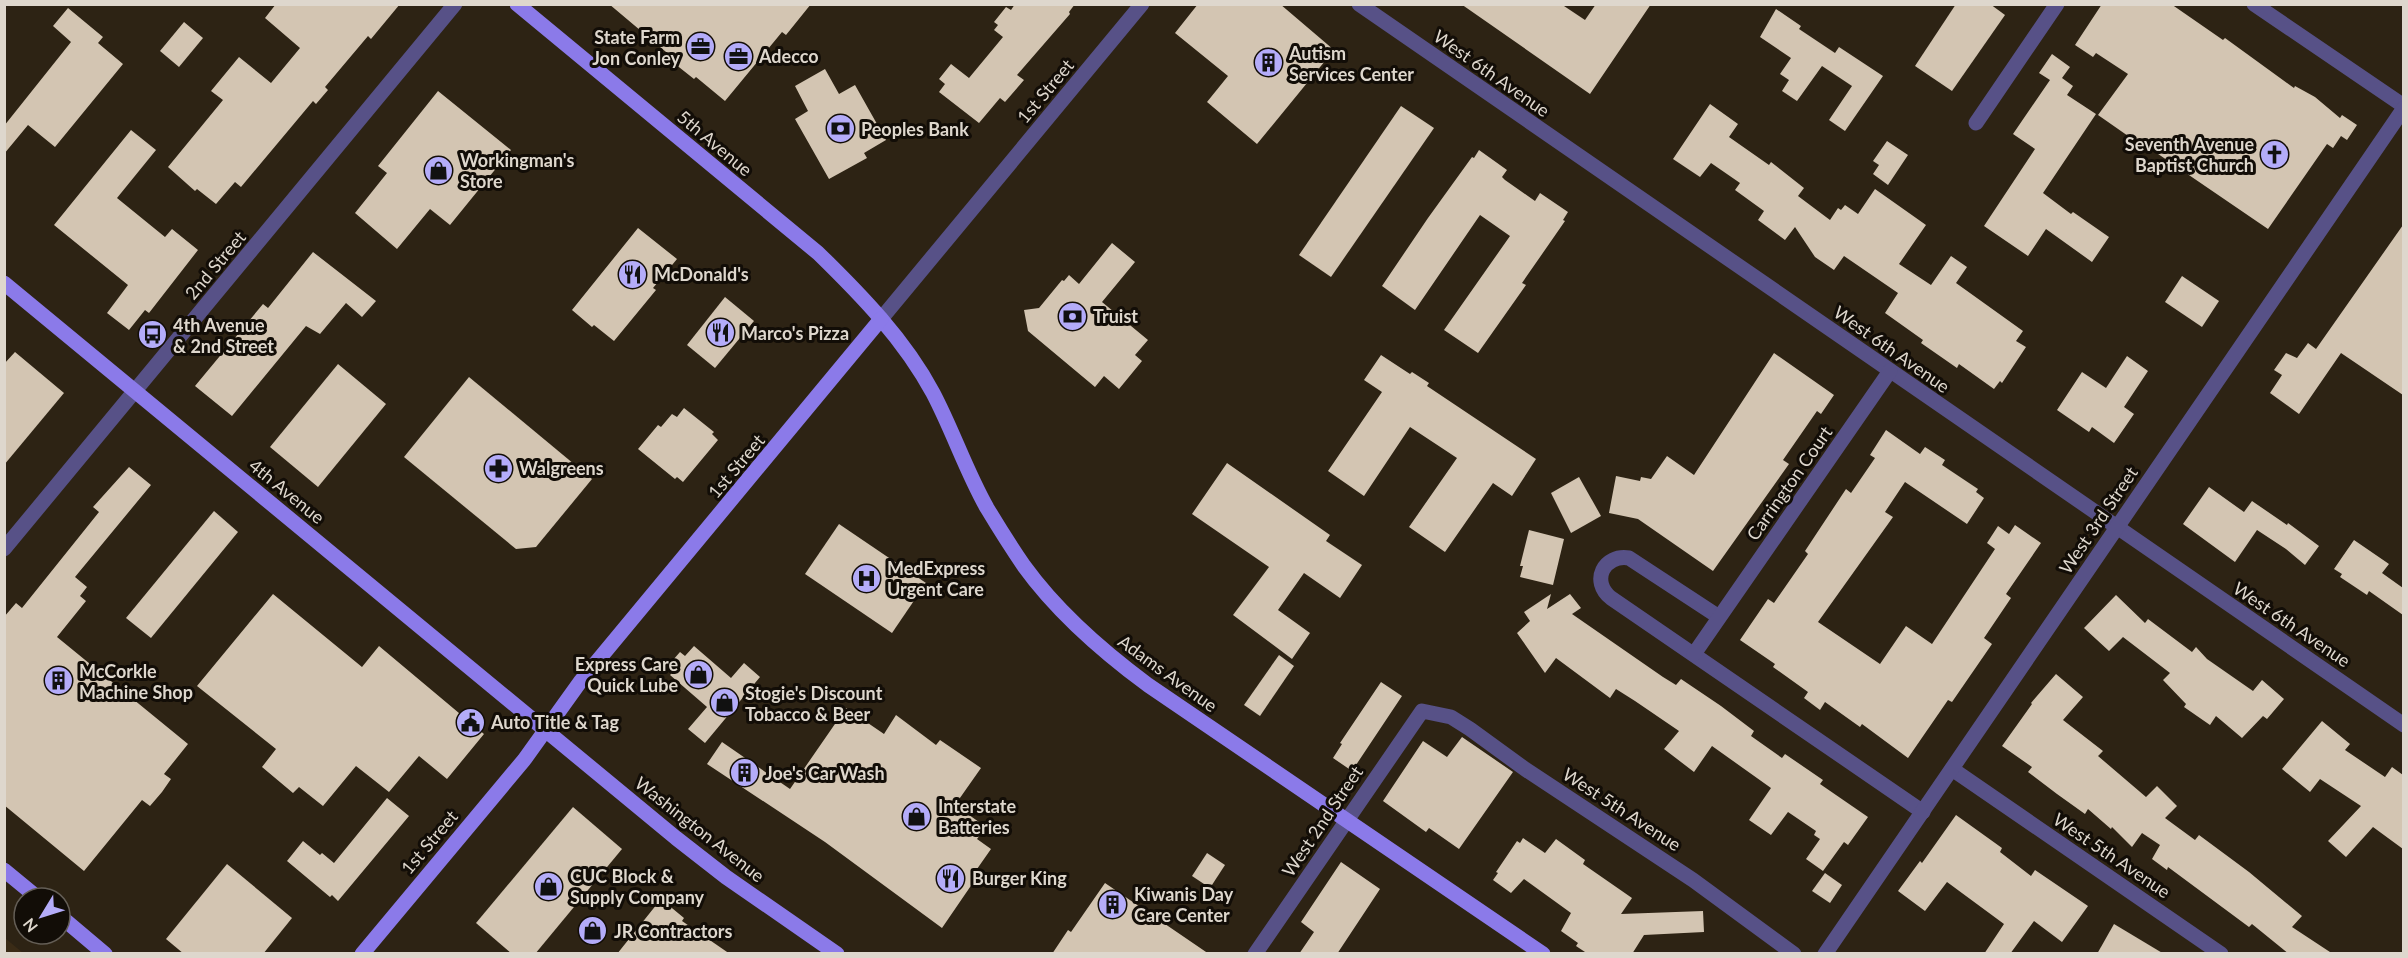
<svg xmlns="http://www.w3.org/2000/svg" width="2408" height="958" viewBox="0 0 2408 958" font-family="Lato,sans-serif">
  <rect width="100%" height="100%" fill="#2d2314"/>
  <path fill="#3a2b16" d="M5,938L23,953H5Z"/>
  <g fill="#d3c5b2">
    <path d="M276,4H400L371,39L368,36L325,87L328,90L316,104L313,101L241,187L235,182L216,204L197,189L195,191L168,167L223,100L211,91L239,57L271,83L300,48L265,18Z"/>
    <path d="M609,4H811L786,35L782,32L725,101L696,77L694,79L670,60L672,57Z"/>
    <path d="M1015,4H1075L1069,12L1070,14L1017,75L1024,80L1005,102L1000,98L979,123L939,92L945,84L939,79L951,64L969,78L1003,37L994,30L998,25L994,22L1006,7L1011,10Z"/>
    <path d="M1198,4H1280L1334,50L1257,144L1207,102L1228,76L1175,33Z"/>
    <path d="M1461,4H1561L1585,20L1596,4H1651L1590,94Z"/>
    <path d="M1956,4H1990L2005,15L1952,91L1915,66Z"/>
    <path d="M2102,4H2171L2223,40L2225,38L2294,88L2295,86L2315,97L2340,118L2342,115L2357,125L2347,140L2341,136L2333,148L2327,144L2268,229L2142,143L2141,145L2098,115L2128,74L2096,53L2093,57L2075,45Z"/>
    <path d="M68,8L103,37L98,43L123,64L55,147L28,125L4,154V126L71,42L53,26Z"/>
    <path d="M1776,9L1801,26L1799,29L1835,53L1839,47L1883,76L1845,131L1829,120L1852,86L1822,66L1797,101L1782,91L1789,80L1780,74L1791,58L1760,37Z"/>
    <path d="M184,22L203,38L179,67L160,51Z"/>
    <path d="M2052,54L2070,67L2062,78L2073,86L2067,95L2096,114L2043,193L2071,214L2073,212L2109,237L2092,262L2046,229L2028,256L1984,226L2035,149L2013,134L2050,80L2039,73Z"/>
    <path d="M825,69L839,94L855,85L886,140L864,153L867,158L829,179L795,119L808,111L795,86Z"/>
    <path d="M438,91L511,150L450,225L430,209L397,249L355,213L387,173L378,166Z"/>
    <path d="M1710,104L1738,124L1729,137L1769,165L1771,162L1804,188L1798,196L1830,220L1838,208L1841,210L1845,205L1858,214L1875,189L1926,225L1899,264L1931,285L1951,256L1967,267L1956,283L2023,331L2016,341L2026,347L2002,383L2000,381L1994,389L1959,364L1957,368L1921,343L1923,340L1885,313L1898,293L1844,256L1834,270L1815,257L1795,227L1785,240L1758,220L1764,211L1735,190L1740,183L1711,163L1700,177L1673,159Z"/>
    <path d="M1401,106L1434,128L1331,277L1299,255Z"/>
    <path d="M131,130L156,150L117,198L165,237L172,229L198,250L149,313L145,310L129,330L107,313L128,285L54,225Z"/>
    <path d="M1887,141L1908,155L1888,185L1873,174L1879,165L1873,161Z"/>
    <path d="M1479,150L1507,170L1502,177L1505,180L1535,201L1540,193L1568,212L1563,220L1565,221L1522,283L1526,285L1478,353L1444,330L1510,236L1480,215L1415,310L1382,286L1428,218L1472,157L1474,158Z"/>
    <path d="M2403,225V395L2341,353L2299,414L2270,393L2282,375L2274,370L2286,353L2297,358L2308,343L2316,349Z"/>
    <path d="M638,228L677,259L653,288L656,290L614,341L594,325L592,327L572,310Z"/>
    <path d="M1112,243L1135,262L1102,302L1148,340L1135,355L1142,361L1119,389L1104,376L1095,387L1028,331L1024,310L1039,308L1062,280L1064,281L1069,275L1079,284Z"/>
    <path d="M313,252L376,301L362,317L346,303L320,334L306,326L232,416L195,386L263,304L268,308Z"/>
    <path d="M2182,276L2219,301L2202,327L2165,302Z"/>
    <path d="M725,297L754,321L715,368L687,345Z"/>
    <path d="M15,352L64,393L4,465V364Z"/>
    <path d="M1774,353L1834,395L1821,414L1817,411L1783,460L1789,464L1713,571L1638,519L1609,513L1616,476L1640,481L1641,477L1651,479L1667,456L1694,475Z"/>
    <path d="M1381,355L1410,374L1412,372L1429,383L1427,386L1536,459L1512,496L1493,483L1445,552L1409,527L1457,458L1410,427L1364,496L1328,471L1382,392L1364,380Z"/>
    <path d="M2127,356L2148,371L2124,407L2134,414L2114,443L2092,427L2089,432L2057,410L2082,372L2106,388Z"/>
    <path d="M338,364L386,404L318,487L270,447Z"/>
    <path d="M469,377L592,479L536,547L516,549L404,457Z"/>
    <path d="M684,408L714,432L712,434L718,440L683,482L677,477L675,479L638,449L658,425L661,427L672,414L677,417Z"/>
    <path d="M1886,430L1920,454L1925,447L1945,460L1942,465L1978,489L1976,492L1984,498L1967,524L1905,482L1885,512L1893,517L1818,622L1880,664L1906,626L1932,644L1995,549L1987,543L1998,526L2009,534L2015,525L2041,543L2006,594L2011,598L1984,638L1992,644L1952,702L1948,700L1908,758L1862,724L1860,727L1825,702L1820,710L1804,698L1808,692L1773,667L1775,664L1740,640L1768,599L1774,603L1808,554L1805,551L1846,489L1851,493L1875,458L1870,455Z"/>
    <path d="M1227,463L1330,535L1326,541L1362,565L1340,598L1304,573L1278,610L1310,633L1292,659L1233,615L1269,567L1192,514Z"/>
    <path d="M129,467L151,485L75,577L87,587L80,596L86,601L57,637L188,744L164,774L171,779L162,792L150,806L142,800L84,871L4,805V617L16,603L22,608L99,512L93,507Z"/>
    <path d="M1579,477L1601,516L1571,533L1551,493Z"/>
    <path d="M2209,487L2244,512L2252,501L2287,525L2288,523L2319,546L2305,565L2286,549L2257,530L2235,562L2183,524Z"/>
    <path d="M214,511L238,532L151,638L126,618Z"/>
    <path d="M839,524L926,583L892,633L805,574Z"/>
    <path d="M1529,530L1564,539L1553,585L1520,577L1523,566H1520Z"/>
    <path d="M2354,540L2389,564L2382,573L2403,588V615L2369,591L2367,595L2340,577L2342,574L2334,569Z"/>
    <path d="M273,594L362,667L379,646L484,734L447,779L419,756L389,792L356,766L323,806L299,787L293,793L262,767L276,749L197,686Z"/>
    <path d="M1551,594L1547,609L1570,594L1581,608L1572,614L1663,677L1676,685L1681,679L1721,706L1754,731L1751,736L1782,758L1785,754L1823,780L1820,784L1868,817L1848,845L1844,842L1823,871L1806,859L1820,839L1814,835L1816,831L1788,812L1771,835L1749,820L1771,788L1712,746L1694,772L1664,749L1679,731L1635,701L1616,689L1610,698L1556,658L1545,673L1517,633L1530,621L1524,612Z"/>
    <path d="M2116,595L2145,623L2148,619L2192,652L2196,647L2207,659L2253,691L2262,680L2284,699L2267,719L2263,716L2242,738L2216,716L2210,725L2184,707L2186,704L2163,680L2170,673L2123,637L2109,651L2084,628Z"/>
    <path d="M694,646L731,678L744,663L760,677L705,743L688,729L707,707L670,675L672,673L666,668L680,652L685,656Z"/>
    <path d="M1279,655L1294,666L1260,716L1244,705Z"/>
    <path d="M2056,674L2083,697L2063,720L2103,751L2098,756L2146,797L2157,786L2177,806L2165,818L2195,840L2199,835L2249,872L2302,916L2292,927L2333,954H2289L2252,924L2249,927L2168,867L2167,870L2152,859L2160,845L2142,833L2132,847L2112,827L2111,829L2088,809L2085,814L2057,794L2028,772L2032,767L2002,746L2032,704L2031,703Z"/>
    <path d="M1381,682L1402,696L1352,771L1333,758L1342,744L1340,743Z"/>
    <path d="M846,708L884,734L896,715L936,745L940,740L981,768L955,805L986,827L977,839L991,849L977,869L981,871L942,928L825,842L707,764L722,742L790,789Z"/>
    <path d="M2322,721L2350,744L2345,750L2385,777L2392,767L2403,775V849L2373,827L2346,857L2328,841L2361,806L2320,779L2310,792L2282,769Z"/>
    <path d="M1462,737L1513,772L1459,849L1429,828L1426,832L1383,801L1423,741L1447,757Z"/>
    <path d="M387,798L409,816L338,901L332,895L330,897L287,861L303,841L320,855L322,853L334,863Z"/>
    <path d="M573,807L622,849L535,954H512L476,923Z"/>
    <path d="M1956,815L2002,848L2000,852L2031,876L2035,870L2088,906L2062,942L2034,921L2010,954H1984L2004,924L1947,882L1925,911L1898,891L1920,861L1922,863Z"/>
    <path d="M1523,838L1545,853L1556,839L1585,860L1583,864L1632,898L1621,914L1703,911L1704,932L1644,935L1632,954H1588L1576,946L1578,943L1561,931L1571,913L1524,879L1511,893L1493,880L1498,873L1496,872L1517,841L1520,843Z"/>
    <path d="M1207,853L1225,865L1210,888L1192,876Z"/>
    <path d="M1341,862L1380,889L1337,954H1299L1314,932L1301,922Z"/>
    <path d="M227,864L292,918L263,954H184L166,939Z"/>
    <path d="M1825,873L1842,885L1830,903L1812,891Z"/>
    <path d="M1105,883L1209,954H1052L1068,930L1071,932Z"/>
    <path d="M661,899L684,918L682,921L730,954H617Z"/>
    <path d="M2114,924L2164,954H2097Z"/>
  </g>
  <g fill="none" stroke-linecap="round" stroke-linejoin="round">
    <g stroke="#575187" stroke-width="15">
      <path d="M1359,4L2404,725"/>
      <path d="M2254,4L2404,106"/>
      <path d="M1976,123L2057,4"/>
      <path d="M881,319L1142,4"/>
      <path d="M4,549L455,4"/>
      <path d="M1719,617L1629,558C1604,554 1590,581 1611,598L1923,812"/>
      <path d="M1694,654L1890,371"/>
      <path d="M1952,769L2221,954"/>
      <path d="M1255,954L1422,711L1451,717L1470,729L1525,769L1693,880L1794,954"/>
      <path d="M1825,954L2404,108"/>
    </g>
    <g stroke="#8b7ae9" stroke-width="15">
      <path d="M517,4L818,253C861,295 904,339 933,393C953,431 966,471 987,508C999,528 1011,547 1024,566C1058,613 1102,651 1148,685L1543,954"/>
      <path d="M4,283L676,838L726,877L837,954"/>
      <path d="M4,870L38,898"/>
      <path d="M60,916L105,954"/>
      <path d="M362,954L524,760L580,682L881,319"/>
    </g>
  </g>
  <defs>
    <symbol id="office-disc" viewBox="-11 -11 22 22"><circle r="9.5" fill="#b4acf9" stroke="#120d07"/><path d="M-6-3h4V-5.5h4V-3h4V5H-6ZM-1-4.5V-3h2v-1.5ZM-6 0V1H6V0Z" fill="#111"/></symbol>
    <symbol id="building-disc" viewBox="-11 -11 22 22"><circle r="9.5" fill="#b4acf9" stroke="#120d07"/><path d="M-4-6H4V6H1V3H-1V6H-4ZM-2.5-4.3h1.7v1.8h-1.7ZM.8-4.3h1.7v1.8H.8ZM-2.5-1h1.7V.8h-1.7ZM.8-1h1.7V.8H.8Z" fill="#111"/></symbol>
    <symbol id="bank-disc" viewBox="-11 -11 22 22"><circle r="9.5" fill="#b4acf9" stroke="#120d07"/><path d="M-6-4H6V4H-6ZM0-2.3a2.3 2.3 0 1 0 0 4.6a2.3 2.3 0 1 0 0-4.6Z" fill="#111"/></symbol>
    <symbol id="church-disc" viewBox="-11 -11 22 22"><circle r="9.5" fill="#b4acf9" stroke="#120d07"/><path d="M-1.2-6h2.4v3.5h3.3v2.4h-3.3V6h-2.4V-.1h-3.3v-2.4h3.3Z" fill="#111"/></symbol>
    <symbol id="shop-disc" viewBox="-11 -11 22 22"><circle r="9.5" fill="#b4acf9" stroke="#120d07"/><path d="M-5-2.5h2.3a2.7 3.5 0 0 1 5.4 0H5L5.5 6h-11ZM-1.5-2.5h3a1.5 2.3 0 0 0-3 0Z" fill="#111"/></symbol>
    <symbol id="restaurant-disc" viewBox="-11 -11 22 22"><circle r="9.5" fill="#b4acf9" stroke="#120d07"/><path d="M-5-6h1v4h1v-4h1v4h1v-4h1v5L-1.5 .5V6h-2V.5L-5-1ZM5-6V6H3V1.5H1.5Q1.5-4 5-6Z" fill="#111"/></symbol>
    <symbol id="bus-disc" viewBox="-11 -11 22 22"><circle r="9.5" fill="#b4acf9" stroke="#120d07"/><path d="M-5-6H5V4H4V6H2V4H-2V6H-4V4H-5ZM-3.5-4V0h7V-4ZM-3.5 1.2v1.5H-2V1.2ZM2 1.2v1.5H3.5V1.2Z" fill="#111"/></symbol>
    <symbol id="pharmacy-disc" viewBox="-11 -11 22 22"><circle r="9.5" fill="#b4acf9" stroke="#120d07"/><path d="M-2-6h4v4h4v4h-4v4h-4v-4h-4v-4h4Z" fill="#111"/></symbol>
    <symbol id="hospital-disc" viewBox="-11 -11 22 22"><circle r="9.5" fill="#b4acf9" stroke="#120d07"/><path d="M-5-5h3v3.5h4V-5h3V5h-3V1.5h-4V5h-3Z" fill="#111"/></symbol>
    <symbol id="civic-disc" viewBox="-11 -11 22 22"><circle r="9.5" fill="#b4acf9" stroke="#120d07"/><path d="M-.6-6.5H3V-4.5H.6V-3L4-1V1h2V6H-6V1h2V-1L-.6-3ZM-1.2 2.5V6h2.4V2.5Z" fill="#111"/></symbol>
  </defs>
  <g fill-rule="evenodd">
    <use href="#office-disc" x="684" y="30" width="33" height="33"/>
    <use href="#office-disc" x="722" y="40" width="33" height="33"/>
    <use href="#building-disc" x="1252" y="46" width="33" height="33"/>
    <use href="#bank-disc" x="824" y="112" width="33" height="33"/>
    <use href="#church-disc" x="2258" y="138" width="33" height="33"/>
    <use href="#shop-disc" x="422" y="154" width="33" height="33"/>
    <use href="#restaurant-disc" x="616" y="258" width="33" height="33"/>
    <use href="#bank-disc" x="1056" y="300" width="33" height="33"/>
    <use href="#restaurant-disc" x="704" y="316" width="33" height="33"/>
    <use href="#bus-disc" x="136" y="318" width="33" height="33"/>
    <use href="#pharmacy-disc" x="482" y="452" width="33" height="33"/>
    <use href="#hospital-disc" x="850" y="562" width="33" height="33"/>
    <use href="#shop-disc" x="682" y="658" width="33" height="33"/>
    <use href="#building-disc" x="42" y="664" width="33" height="33"/>
    <use href="#shop-disc" x="708" y="686" width="33" height="33"/>
    <use href="#civic-disc" x="454" y="706" width="33" height="33"/>
    <use href="#building-disc" x="728" y="756" width="33" height="33"/>
    <use href="#shop-disc" x="900" y="800" width="33" height="33"/>
    <use href="#restaurant-disc" x="934" y="862" width="33" height="33"/>
    <use href="#shop-disc" x="532" y="870" width="33" height="33"/>
    <use href="#building-disc" x="1096" y="888" width="33" height="33"/>
    <use href="#shop-disc" x="576" y="914" width="33" height="33"/>
  </g>
  <g text-anchor="middle" dominant-baseline="central" stroke-width="6" stroke-linejoin="round" paint-order="stroke">
    <g font-size="18" font-weight="bold" fill="#ded7cd" stroke="#120d07" text-anchor="start">
      <text x="680" y="37" text-anchor="end">State Farm<tspan x="680" dy="21">Jon Conley</tspan></text>
      <text x="1289" y="53">Autism<tspan x="1289" dy="21">Services Center</tspan></text>
      <text x="759" y="56">Adecco</text>
      <text x="861" y="129">Peoples Bank</text>
      <text x="2254" y="144" text-anchor="end">Seventh Avenue<tspan x="2254" dy="21">Baptist Church</tspan></text>
      <text x="460" y="160">Workingman's<tspan x="460" dy="21">Store</tspan></text>
      <text x="654" y="274">McDonald's</text>
      <text x="1093" y="316">Truist</text>
      <text x="173" y="325">4th Avenue<tspan x="173" dy="21">&amp; 2nd Street</tspan></text>
      <text x="741" y="333">Marco's Pizza</text>
      <text x="519" y="468">Walgreens</text>
      <text x="887" y="568">MedExpress<tspan x="887" dy="21">Urgent Care</tspan></text>
      <text x="678" y="664" text-anchor="end">Express Care<tspan x="678" dy="21">Quick Lube</tspan></text>
      <text x="79" y="671">McCorkle<tspan x="79" dy="21">Machine Shop</tspan></text>
      <text x="745" y="693">Stogie's Discount<tspan x="745" dy="21">Tobacco &amp; Beer</tspan></text>
      <text x="491" y="722">Auto Title &amp; Tag</text>
      <text x="765" y="773">Joe's Car Wash</text>
      <text x="938" y="806">Interstate<tspan x="938" dy="21">Batteries</tspan></text>
      <text x="570" y="876">CUC Block &amp;<tspan x="570" dy="21">Supply Company</tspan></text>
      <text x="972" y="878">Burger King</text>
      <text x="1134" y="894">Kiwanis Day<tspan x="1134" dy="21">Care Center</tspan></text>
      <text x="614" y="931">JR Contractors</text>
    </g>
    <g font-size="18" fill="#ded7cd" stroke="#120d07">
      <text transform="translate(1492 73) rotate(35)">West 6th Avenue</text>
      <text transform="translate(1045 91) rotate(-50)">1st Street</text>
      <text transform="translate(715 143) rotate(40)">5th Avenue</text>
      <text transform="translate(215 265) rotate(-50)">2nd Street</text>
      <text transform="translate(1892 349) rotate(35)">West 6th Avenue</text>
      <text transform="translate(736 466) rotate(-50)">1st Street</text>
      <text transform="translate(1789 483) rotate(-55)">Carrington Court</text>
      <text transform="translate(287 491) rotate(39)">4th Avenue</text>
      <text transform="translate(2098 520) rotate(-56)">West 3rd Street</text>
      <text transform="translate(2292 624) rotate(34)">West 6th Avenue</text>
      <text transform="translate(1168 673) rotate(36)">Adams Avenue</text>
      <text transform="translate(1622 809) rotate(33)">West 5th Avenue</text>
      <text transform="translate(1322 821) rotate(-56)">West 2nd Street</text>
      <text transform="translate(700 829) rotate(38)">Washington Avenue</text>
      <text transform="translate(429 842) rotate(-50)">1st Street</text>
      <text transform="translate(2112 855) rotate(34)">West 5th Avenue</text>
    </g>
  </g>
  <rect width="2408" height="958" fill="none" stroke="#ded7cd" stroke-width="12"/>
  <g transform="translate(42 916) rotate(232)"><circle r="28" fill="#120d07" stroke="#645e56" stroke-width="1.5"/>
  <path d="M0-4.5L10 22L0 15L-10 22Z" fill="#b4acf9"/>
  <text y="-9" font-size="16" font-weight="bold" text-anchor="middle" fill="#ded7cd">N</text>
  </g>
</svg>
